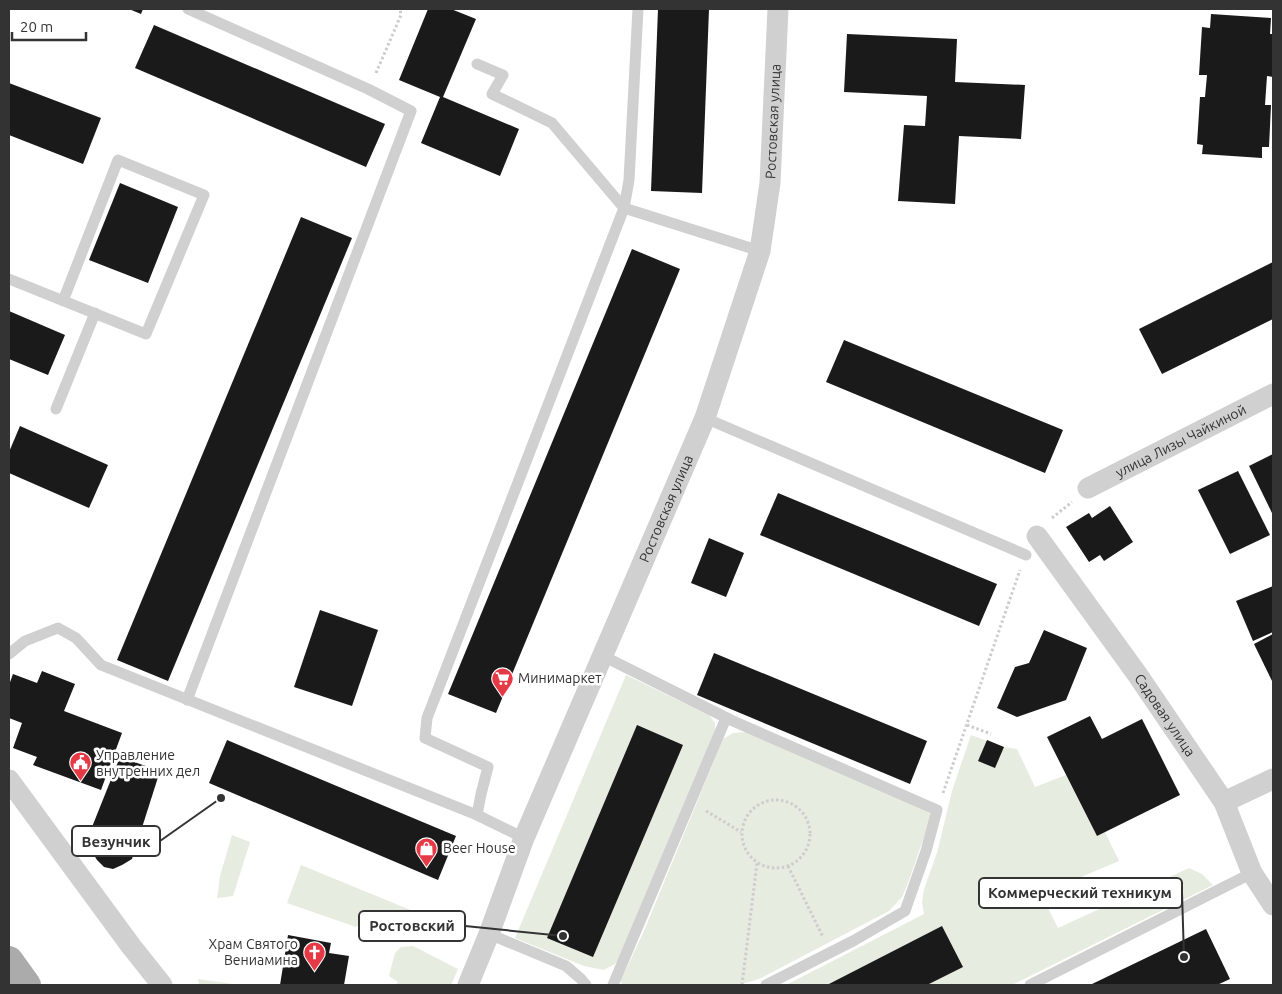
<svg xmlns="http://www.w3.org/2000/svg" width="1282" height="994" viewBox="0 0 1282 994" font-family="Ubuntu,sans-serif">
  <rect width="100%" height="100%" fill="#fff"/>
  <g fill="#e6ecdf">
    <path d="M626,675L709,715L715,723V732L619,959L615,964L604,970L584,966L515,938Z"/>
    <path d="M747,732L928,810L931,817L908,883L902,897L889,911L759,979L738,985H622L621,980L644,931L723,739L733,733Z"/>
    <path d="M971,735L1004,747L1017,749L1035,787L1066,775L1097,836L1105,832L1119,861L1041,894L1058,928L1189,868L1202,874L1213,885L1012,985H786L924,914L922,902L924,889L937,853L952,791Z"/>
    <path d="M232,835L250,842L233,896L217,898L220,876Z"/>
    <path d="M301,865L447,925L439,941L373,914L356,927L287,903Z"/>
    <path d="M413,946L458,969L451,985H396L398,982L389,976L395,953L401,947Z"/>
    <path d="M198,979L240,985H199Z"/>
  </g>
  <g fill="#1a1a1a">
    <path d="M129,9H143L141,14Z"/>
    <path d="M428,9H451L476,19L443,97L519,129L500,176L421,143L440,97L399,80Z"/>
    <path d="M658,9H709L702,193L651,191Z"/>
    <path d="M1211,14L1271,18L1270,34H1273V77L1267,76L1265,105H1271L1269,147H1262V158L1202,154L1203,145L1197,144L1200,97H1205L1207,75H1199L1202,27L1210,28Z"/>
    <path d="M154,25L385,124L366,167L135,68Z"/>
    <path d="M847,34L957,39L955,82L1025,85L1021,139L959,136L955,204L898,201L904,125L925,126L927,96L844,92Z"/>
    <path d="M9,83L101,118L83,164L9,135Z"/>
    <path d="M120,183L178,207L148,283L89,260Z"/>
    <path d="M301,217L352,238L168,681L117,660Z"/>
    <path d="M632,249L680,269L496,713L448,694Z"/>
    <path d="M1273,262V319L1162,374L1139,329Z"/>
    <path d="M9,311L65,335L48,375L9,359Z"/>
    <path d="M844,340L1063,430L1045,473L826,382Z"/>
    <path d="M20,426L108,465L89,508L9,473V452Z"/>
    <path d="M1273,454V515L1249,466Z"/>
    <path d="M1238,471L1270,535L1230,554L1198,490Z"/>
    <path d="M778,493L997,584L979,626L760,535Z"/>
    <path d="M1110,506L1133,542L1104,561L1100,555L1089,562L1066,527L1089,513L1092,518Z"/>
    <path d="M709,538L744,553L726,597L691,583Z"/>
    <path d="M1273,586V632L1253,641L1236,601Z"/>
    <path d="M320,610L378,630L352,706L294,687Z"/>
    <path d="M1044,630L1087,648L1066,700L1017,717L997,708L1015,667L1029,663Z"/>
    <path d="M1273,634V683L1254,644Z"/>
    <path d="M714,653L927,741L910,784L697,695Z"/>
    <path d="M42,671L75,684L64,711L122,733L101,790L33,765L37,757L13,748L22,723L9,718V685L13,674L37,683Z"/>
    <path d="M1090,716L1102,739L1142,719L1180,795L1097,836L1047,737Z"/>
    <path d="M637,725L683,745L593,957L547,938Z"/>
    <path d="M227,740L456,836L438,880L209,783Z"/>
    <path d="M987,740L1004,747L995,768L978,761Z"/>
    <path d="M120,757L160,771L132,859L122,865L113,869L104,867L97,860L92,852L90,843V832Z"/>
    <path d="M942,926L963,967L927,985H827Z"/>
    <path d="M1206,929L1230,979L1217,985H1090Z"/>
    <path d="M288,935L331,943L329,953L349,956L344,985H280Z"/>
  </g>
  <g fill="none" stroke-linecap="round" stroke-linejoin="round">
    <g stroke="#cdcdcd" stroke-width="3" stroke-dasharray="2.5 2.5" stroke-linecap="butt">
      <path d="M376,73L401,15L400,9"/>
      <path d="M1052,518L1072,502"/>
      <path d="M967,725L991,734"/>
      <path d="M943,793L1020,570"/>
      <circle cx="776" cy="834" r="34"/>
      <path d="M706,811L741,832"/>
      <path d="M788,866L823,937"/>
      <path d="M742,985L757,863"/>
    </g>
    <g stroke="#d0d0d0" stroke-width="11">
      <path d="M638,9L629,180L624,208L760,251"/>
      <path d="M477,64L503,75L492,94L552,123L624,208L427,718L425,738L488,767L481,794L477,815"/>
      <path d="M9,279L146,334L204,195L118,160L63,301"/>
      <path d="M56,409L95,313"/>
      <path d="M705,418L1026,555"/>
      <path d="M9,654L25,641L58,628L76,638L101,665L477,815L524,838"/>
      <path d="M603,656L733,721L937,810L926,851L905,911L853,941L766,985"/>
      <path d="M187,700L411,111L368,89L188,9"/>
      <path d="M489,934L566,966L581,979L586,985"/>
      <path d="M613,985L726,718"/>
      <path d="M1030,985L1252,873"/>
    </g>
    <g stroke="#d0d0d0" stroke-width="21">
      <path id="s1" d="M1088,488L1273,394"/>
      <path id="s2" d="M1037,536L1137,674L1224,802L1252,873L1273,905"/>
      <path d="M9,780L131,946L162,985"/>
      <path d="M1224,802L1273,779"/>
      <path id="s3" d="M468,985L489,934L524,838L705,418L760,251L770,183L778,9"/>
    </g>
    <path stroke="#ababab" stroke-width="28" d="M9,960L27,985"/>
  </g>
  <defs>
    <symbol id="supermarket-pin" viewBox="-11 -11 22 30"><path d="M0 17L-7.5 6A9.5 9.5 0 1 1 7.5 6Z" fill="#e63946" stroke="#fff"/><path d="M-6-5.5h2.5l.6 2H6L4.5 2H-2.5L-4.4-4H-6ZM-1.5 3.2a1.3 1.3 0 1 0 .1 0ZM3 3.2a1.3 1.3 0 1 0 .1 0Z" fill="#fff"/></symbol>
    <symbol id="civic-pin" viewBox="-11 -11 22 30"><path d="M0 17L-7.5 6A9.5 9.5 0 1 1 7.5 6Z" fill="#e63946" stroke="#fff"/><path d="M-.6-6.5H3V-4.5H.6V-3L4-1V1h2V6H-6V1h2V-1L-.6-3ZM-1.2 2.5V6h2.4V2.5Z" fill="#fff"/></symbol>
    <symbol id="shop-pin" viewBox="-11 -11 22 30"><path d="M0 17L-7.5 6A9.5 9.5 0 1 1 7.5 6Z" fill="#e63946" stroke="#fff"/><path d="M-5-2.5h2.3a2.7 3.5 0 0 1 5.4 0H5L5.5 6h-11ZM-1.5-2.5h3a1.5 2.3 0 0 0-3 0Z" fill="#fff"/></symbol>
    <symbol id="church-pin" viewBox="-11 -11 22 30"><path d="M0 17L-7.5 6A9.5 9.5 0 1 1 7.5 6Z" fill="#e63946" stroke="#fff"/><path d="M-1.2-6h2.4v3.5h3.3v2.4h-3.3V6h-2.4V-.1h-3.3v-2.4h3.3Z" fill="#fff"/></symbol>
  </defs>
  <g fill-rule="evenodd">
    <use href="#supermarket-pin" x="490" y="666" width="25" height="34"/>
    <use href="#civic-pin" x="68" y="750" width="25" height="34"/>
    <use href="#shop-pin" x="414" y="836" width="25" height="34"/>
    <use href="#church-pin" x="302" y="940" width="25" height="34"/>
  </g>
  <g text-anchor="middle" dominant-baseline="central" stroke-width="5" stroke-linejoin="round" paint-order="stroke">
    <g font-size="14" fill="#333" stroke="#fff">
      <text stroke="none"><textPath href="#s3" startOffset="921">Ростовская улица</textPath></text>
      <text stroke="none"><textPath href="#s1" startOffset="104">улица Лизы Чайкиной</textPath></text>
      <text stroke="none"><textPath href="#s3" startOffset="516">Ростовская улица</textPath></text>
      <text stroke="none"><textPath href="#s2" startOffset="220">Садовая улица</textPath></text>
    </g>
    <g font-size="14" fill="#333" stroke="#fff" text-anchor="start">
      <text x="518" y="678">Минимаркет</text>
      <text x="96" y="755">Управление<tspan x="96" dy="16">внутренних дел</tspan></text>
      <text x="443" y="848">Beer House</text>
      <text x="298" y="944" text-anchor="end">Храм Святого<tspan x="298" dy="16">Вениамина</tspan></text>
    </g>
  </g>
  <path fill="none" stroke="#333" stroke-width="2" d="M221 798L160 841M1184 957L1182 893M563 936L465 926"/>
  <g fill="#333" stroke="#fff" stroke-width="2">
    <circle cx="221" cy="798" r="5"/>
    <circle cx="1184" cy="957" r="5"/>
    <circle cx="563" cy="936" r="5"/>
  </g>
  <g fill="#fff" stroke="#333" stroke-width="2">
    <rect x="72" y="826" width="88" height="30" rx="5"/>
    <rect x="979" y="878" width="203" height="30" rx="5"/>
    <rect x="359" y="911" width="106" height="30" rx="5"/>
  </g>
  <g font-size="15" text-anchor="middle" font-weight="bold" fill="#333">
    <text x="116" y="847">Везунчик</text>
    <text x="1080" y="898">Коммерческий техникум</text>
    <text x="412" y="931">Ростовский</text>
  </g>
  <rect width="1282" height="994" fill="none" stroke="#333333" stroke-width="20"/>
  <path d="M12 32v8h74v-8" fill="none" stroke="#333333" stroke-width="2.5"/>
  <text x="20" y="32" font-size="15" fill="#333333" stroke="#ffffff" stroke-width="4" paint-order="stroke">20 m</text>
</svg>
